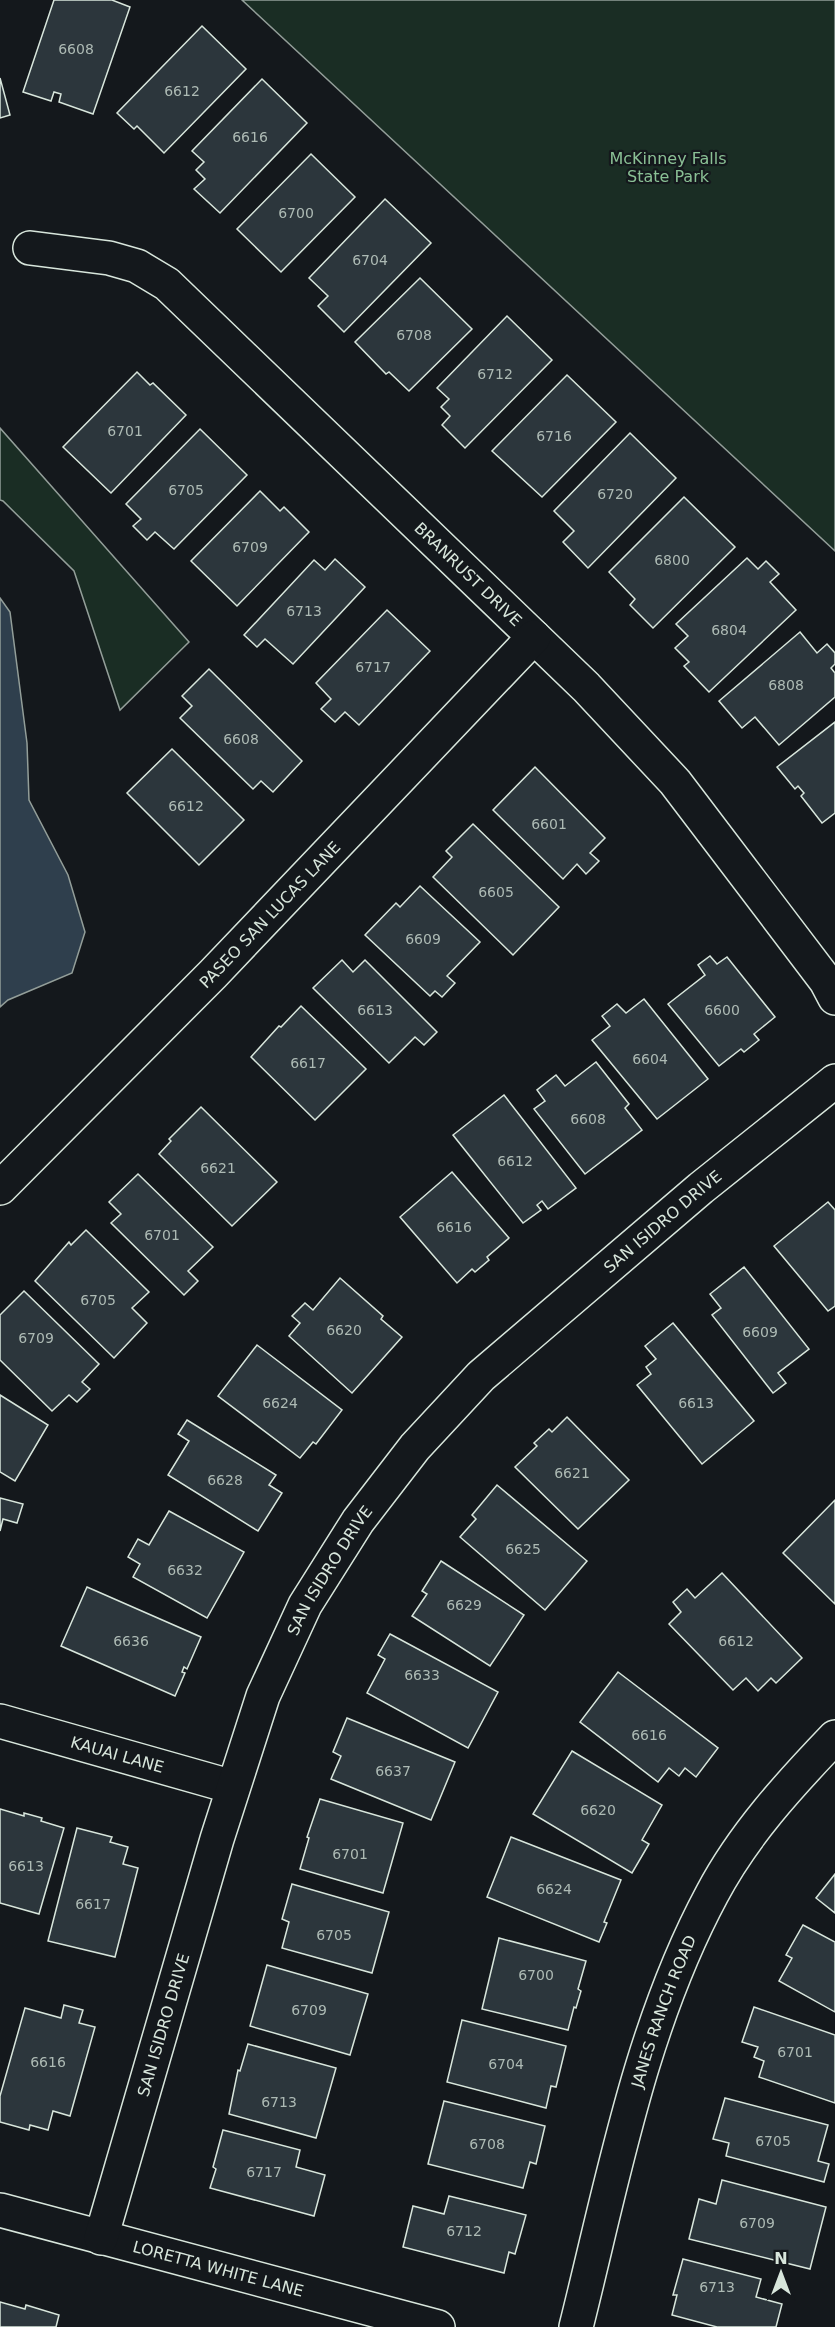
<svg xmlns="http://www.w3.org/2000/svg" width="835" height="2327" viewBox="0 0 835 2327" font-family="'DejaVu Sans',sans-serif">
  <rect width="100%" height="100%" fill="#14181c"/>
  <g fill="#1a2d24" stroke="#939e99" stroke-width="1.5">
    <path d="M242,0H835V551Z"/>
    <path d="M0,428L189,642L120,710L74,571L3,501L0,500Z"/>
  </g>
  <path fill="#2f3f4d" stroke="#939e99" stroke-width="1.5" d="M0,598L10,612L27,743L29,800L68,875L85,932L72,973L8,1000L0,1007Z"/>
  <g fill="#2c363c" stroke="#d8e6dc" stroke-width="1.5">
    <path d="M54,0H112L130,7L93,114L59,102L61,94L54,92L51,101L23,92Z"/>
    <path d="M202,26L246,69L164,153L137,126L134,129L117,113Z"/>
    <path d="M0,78L10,115L0,118Z"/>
    <path d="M262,79L307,123L220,213L194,189L205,179L196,170L204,162L192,151Z"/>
    <path d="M311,154L355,197L281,272L237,229Z"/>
    <path d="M385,199L431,243L344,332L318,306L328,296L309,278Z"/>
    <path d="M420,278L472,329L409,391L389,372L386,374L355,342Z"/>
    <path d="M507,316L552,360L465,448L442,425L450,416L441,407L449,399L437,388Z"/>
    <path d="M137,372L150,385L153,383L186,415L111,493L63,447Z"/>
    <path d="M567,375L616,422L542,497L492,451Z"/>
    <path d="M200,429L247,475L174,549L155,532L147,540L133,526L141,519L126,504Z"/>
    <path d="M630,433L676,478L588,568L563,542L574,531L554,511Z"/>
    <path d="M260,491L280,511L284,507L309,532L237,606L191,561Z"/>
    <path d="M684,497L735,547L653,628L630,605L635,599L609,572Z"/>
    <path d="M747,558L758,569L766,561L779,574L770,582L796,610L709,692L684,666L689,662L675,648L688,636L676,624Z"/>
    <path d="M335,559L365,587L293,664L265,639L257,647L244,635L314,560L325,570Z"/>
    <path d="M387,610L430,651L359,725L345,712L335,722L321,709L331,699L316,683Z"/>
    <path d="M800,632L817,653L827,644L835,653V664L831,668L835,673V697L779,745L755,717L742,728L719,701Z"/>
    <path d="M209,669L302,761L273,792L261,781L253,789L180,718L192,706L182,696Z"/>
    <path d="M835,722V813L822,823L801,796L804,793L798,786L795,789L777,767Z"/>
    <path d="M172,749L244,820L199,865L127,793Z"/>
    <path d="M535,767L605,838L590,853L599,861L586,874L577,864L563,879L493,810Z"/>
    <path d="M473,824L559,907L513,955L433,877L452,857L446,851Z"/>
    <path d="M420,886L480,942L447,976L455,983L442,997L435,991L430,996L365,935L396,903L400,907Z"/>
    <path d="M710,956L717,964L727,957L775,1017L754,1034L759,1040L744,1052L741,1049L719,1066L668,1004L705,975L698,965Z"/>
    <path d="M342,960L353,972L365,960L437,1032L424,1045L415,1037L389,1063L313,988Z"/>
    <path d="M644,999L708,1079L657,1119L592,1040L610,1026L602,1016L617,1004L626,1013Z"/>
    <path d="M301,1006L366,1069L315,1120L251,1057L279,1026L281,1027Z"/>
    <path d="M596,1062L629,1104L625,1108L642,1130L585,1174L534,1109L545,1101L537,1090L556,1075L565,1086Z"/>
    <path d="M504,1095L576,1188L548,1209L542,1201L537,1205L541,1210L523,1223L453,1135Z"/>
    <path d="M201,1107L277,1182L232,1226L159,1154L171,1141L169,1139Z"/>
    <path d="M452,1172L509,1238L487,1257L489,1260L475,1272L472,1269L457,1283L400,1217Z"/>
    <path d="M138,1174L213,1247L188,1271L198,1281L184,1295L111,1223L121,1214L109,1202Z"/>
    <path d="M828,1202L835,1210V1306L828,1311L774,1246Z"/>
    <path d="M86,1230L149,1292L132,1308L147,1323L114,1358L35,1281L69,1242L71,1245Z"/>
    <path d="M744,1267L809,1349L778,1373L786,1383L773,1393L712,1315L721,1308L710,1294Z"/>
    <path d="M340,1278L383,1316L381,1319L402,1337L352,1393L289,1336L300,1323L292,1316L305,1303L313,1310Z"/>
    <path d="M24,1291L99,1364L82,1382L90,1389L77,1402L69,1395L52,1411L0,1360V1315Z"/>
    <path d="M673,1323L754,1421L702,1464L637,1385L651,1374L646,1367L656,1359L645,1346Z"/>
    <path d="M257,1345L342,1410L316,1444L313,1442L300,1458L218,1396Z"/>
    <path d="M0,1395L48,1425L15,1481L0,1472Z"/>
    <path d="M567,1417L629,1480L578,1529L515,1467L537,1446L534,1443L549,1429L552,1432Z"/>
    <path d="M187,1420L276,1475L269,1485L282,1493L258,1531L168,1475L189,1441L178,1434Z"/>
    <path d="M497,1485L587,1561L545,1610L460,1537L476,1519L472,1515Z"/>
    <path d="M0,1498L23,1504L17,1523L3,1519L0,1531Z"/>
    <path d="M835,1500V1604L783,1553Z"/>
    <path d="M169,1511L244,1552L207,1618L133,1577L140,1564L128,1557L138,1539L149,1545Z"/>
    <path d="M441,1561L524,1615L490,1666L412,1616L427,1594L422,1591Z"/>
    <path d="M722,1573L802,1658L776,1683L771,1678L758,1691L746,1678L733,1690L669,1624L681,1612L673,1602L687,1589L695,1598Z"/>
    <path d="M87,1587L201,1637L187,1669L184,1667L182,1672L185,1673L175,1696L61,1646Z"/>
    <path d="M390,1634L498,1692L468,1748L367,1693L385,1659L378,1655Z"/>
    <path d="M618,1672L718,1748L696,1777L685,1768L679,1776L669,1768L658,1782L580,1722Z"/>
    <path d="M347,1718L455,1762L431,1820L331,1779L341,1756L333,1752Z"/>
    <path d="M572,1751L662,1805L642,1840L649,1844L632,1873L533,1814Z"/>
    <path d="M320,1799L403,1823L383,1893L300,1869L309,1838L307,1837Z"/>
    <path d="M0,1809L24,1816V1813L42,1818L41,1821L64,1828L39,1914L0,1903Z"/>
    <path d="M77,1828L112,1837L110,1842L128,1847L123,1864L138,1868L115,1957L48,1941Z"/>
    <path d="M511,1837L621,1880L604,1922L607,1923L599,1942L487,1897Z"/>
    <path d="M835,1874V1913L816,1898Z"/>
    <path d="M292,1884L389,1912L372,1973L282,1948L289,1922L282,1919Z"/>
    <path d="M803,1925L835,1942V2012L779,1981L792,1958L786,1955Z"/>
    <path d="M499,1938L586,1961L578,1989L581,1991L576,2008L574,2007L568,2030L482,2009Z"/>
    <path d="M267,1965L368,1994L350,2055L250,2026Z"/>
    <path d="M64,2005L83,2010L79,2023L95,2027L70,2116L53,2111L48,2130L30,2125L29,2130L0,2122V2096L25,2008L61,2018Z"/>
    <path d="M754,2007L835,2035V2103L759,2077L764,2061L754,2057L758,2047L742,2042Z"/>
    <path d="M462,2020L566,2046L556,2087L551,2086L546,2108L447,2082Z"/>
    <path d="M248,2044L336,2068L316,2138L229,2114L238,2070L240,2071Z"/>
    <path d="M725,2098L828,2125L818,2161L829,2164L824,2182L726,2156L729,2143L713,2139Z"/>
    <path d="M444,2101L545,2126L536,2164L530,2162L523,2188L428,2164Z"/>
    <path d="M223,2130L300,2150L296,2167L325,2175L314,2216L210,2188L216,2169L213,2167Z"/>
    <path d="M722,2180L826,2207L810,2269L689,2239L699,2199L716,2204Z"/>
    <path d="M449,2196L526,2215L515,2254L509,2252L504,2273L403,2247L413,2206L444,2214Z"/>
    <path d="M683,2259L761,2279L756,2297L782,2304L776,2327H717L672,2315L677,2295H673Z"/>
    <path d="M0,2302L25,2309L26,2305L59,2315L56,2327H0Z"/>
  </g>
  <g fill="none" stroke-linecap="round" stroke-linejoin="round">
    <defs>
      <g id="minor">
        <path id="s1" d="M30,248L109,258L137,266L167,284L586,687L675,782L826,981L835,998"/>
        <path id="s2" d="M0,1188L213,974L534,637"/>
        <path id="s3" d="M0,1721L233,1787"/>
        <path id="s4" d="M0,2210L438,2327"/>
        <path id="s5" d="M101,2238L217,1839L263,1696L305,1605L358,1521L415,1447L481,1376L701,1188L835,1081"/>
        <path id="s6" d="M576,2327C613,2180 640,2028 712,1894C743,1835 789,1785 835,1737"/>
      </g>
    </defs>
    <use href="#minor" stroke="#d8e6dc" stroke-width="36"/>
    <use href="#minor" stroke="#14181c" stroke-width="33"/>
  </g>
  <g text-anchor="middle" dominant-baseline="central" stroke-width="4.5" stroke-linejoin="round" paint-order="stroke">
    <g font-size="14" fill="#adbab4">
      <text x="76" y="49">6608</text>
      <text x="182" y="91">6612</text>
      <text x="250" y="137">6616</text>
      <text x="296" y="213">6700</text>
      <text x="370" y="260">6704</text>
      <text x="414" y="335">6708</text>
      <text x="495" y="374">6712</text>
      <text x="125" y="431">6701</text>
      <text x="554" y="436">6716</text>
      <text x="186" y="490">6705</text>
      <text x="615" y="494">6720</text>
      <text x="250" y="547">6709</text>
      <text x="672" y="560">6800</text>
      <text x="304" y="611">6713</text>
      <text x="729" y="630">6804</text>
      <text x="373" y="667">6717</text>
      <text x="786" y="685">6808</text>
      <text x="241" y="739">6608</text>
      <text x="186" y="806">6612</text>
      <text x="549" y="824">6601</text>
      <text x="496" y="892">6605</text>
      <text x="423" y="939">6609</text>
      <text x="375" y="1010">6613</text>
      <text x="722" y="1010">6600</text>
      <text x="650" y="1059">6604</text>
      <text x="308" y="1063">6617</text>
      <text x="588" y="1119">6608</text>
      <text x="515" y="1161">6612</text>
      <text x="218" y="1168">6621</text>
      <text x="454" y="1227">6616</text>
      <text x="162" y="1235">6701</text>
      <text x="98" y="1300">6705</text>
      <text x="344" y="1330">6620</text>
      <text x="760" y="1332">6609</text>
      <text x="36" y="1338">6709</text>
      <text x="280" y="1403">6624</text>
      <text x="696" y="1403">6613</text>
      <text x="572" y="1473">6621</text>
      <text x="225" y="1480">6628</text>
      <text x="523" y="1549">6625</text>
      <text x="185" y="1570">6632</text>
      <text x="464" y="1605">6629</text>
      <text x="131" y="1641">6636</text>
      <text x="736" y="1641">6612</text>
      <text x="422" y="1675">6633</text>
      <text x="649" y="1735">6616</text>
      <text x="393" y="1771">6637</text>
      <text x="598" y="1810">6620</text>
      <text x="350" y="1854">6701</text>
      <text x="26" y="1866">6613</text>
      <text x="554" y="1889">6624</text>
      <text x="93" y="1904">6617</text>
      <text x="334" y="1935">6705</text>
      <text x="536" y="1975">6700</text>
      <text x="309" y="2010">6709</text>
      <text x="795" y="2052">6701</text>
      <text x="48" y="2062">6616</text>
      <text x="506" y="2064">6704</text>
      <text x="279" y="2102">6713</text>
      <text x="773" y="2141">6705</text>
      <text x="487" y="2144">6708</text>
      <text x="264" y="2172">6717</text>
      <text x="757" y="2223">6709</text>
      <text x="464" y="2231">6712</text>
      <text x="717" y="2287">6713</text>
    </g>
    <g font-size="16" fill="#8ac095" stroke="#14181c">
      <text x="668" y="158">McKinney Falls<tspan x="668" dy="18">State Park</tspan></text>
    </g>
    <g font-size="16" fill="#d8e6dc" stroke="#14181c">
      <text stroke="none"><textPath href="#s1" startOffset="562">BRANRUST DRIVE</textPath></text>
      <text stroke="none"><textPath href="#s2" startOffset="384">PASEO SAN LUCAS LANE</textPath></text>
      <text stroke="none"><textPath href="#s5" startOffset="1194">SAN ISIDRO DRIVE</textPath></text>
      <text stroke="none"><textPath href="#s5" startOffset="708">SAN ISIDRO DRIVE</textPath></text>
      <text stroke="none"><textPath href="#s3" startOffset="122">KAUAI LANE</textPath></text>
      <text stroke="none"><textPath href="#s6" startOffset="328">JANES RANCH ROAD</textPath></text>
      <text stroke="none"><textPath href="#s5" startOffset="222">SAN ISIDRO DRIVE</textPath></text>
      <text stroke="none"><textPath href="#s4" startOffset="226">LORETTA WHITE LANE</textPath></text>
    </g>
  </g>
  <g transform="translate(781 2273)" stroke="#14181c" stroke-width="4.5" paint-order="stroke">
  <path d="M0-4.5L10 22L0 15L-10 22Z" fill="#d8e6dc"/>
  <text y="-9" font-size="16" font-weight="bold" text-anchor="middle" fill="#d8e6dc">N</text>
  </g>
</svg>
